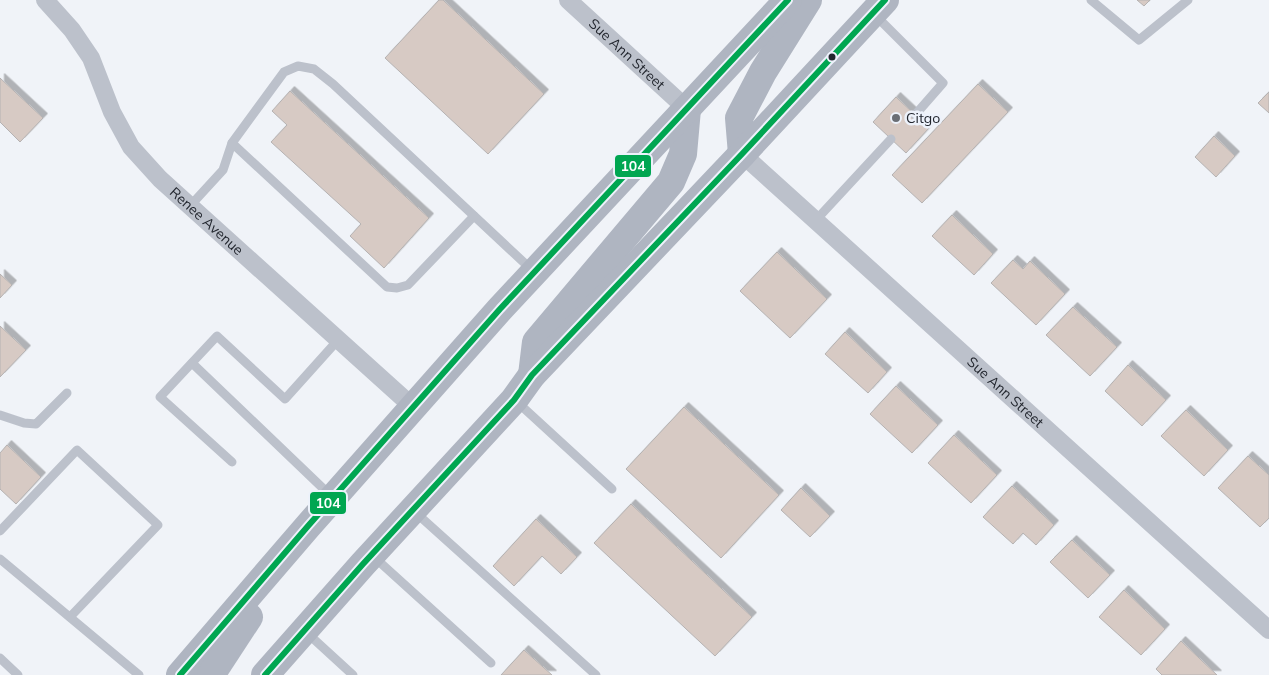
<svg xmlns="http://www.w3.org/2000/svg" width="1269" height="675" viewBox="0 0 1269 675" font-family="Mulish,sans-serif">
  <defs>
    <filter id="shadow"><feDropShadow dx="4.5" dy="-4.5" stdDeviation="0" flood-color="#0004"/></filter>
  </defs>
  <rect width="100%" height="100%" fill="#f0f3f8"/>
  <g fill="#d7cac4" stroke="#b5b2b2" filter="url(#shadow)">
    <path d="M439,0H443L544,94L488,154L385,58Z"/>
    <path d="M1137,0H1150L1144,6Z"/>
    <path d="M0,78L43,118L20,142L0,122Z"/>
    <path d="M978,84L1008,112L922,203L892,175Z"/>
    <path d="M290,91L429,218L384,268L350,236L361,224L271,142L287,125L272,111Z"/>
    <path d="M1269,92V113L1258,103Z"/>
    <path d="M896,97L929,128L906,153L873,122Z"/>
    <path d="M1214,136L1235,156L1216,177L1195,157Z"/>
    <path d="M952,215L993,254L974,275L932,236Z"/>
    <path d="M777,252L827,299L790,338L740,291Z"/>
    <path d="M1013,260L1023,269L1030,261L1065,294L1036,325L991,283Z"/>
    <path d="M0,274L12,285L0,298Z"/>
    <path d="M1073,307L1117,347L1090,376L1046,335Z"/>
    <path d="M0,326L26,350L0,377Z"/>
    <path d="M845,332L887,372L868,393L825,354Z"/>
    <path d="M1128,365L1166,400L1142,426L1105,391Z"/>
    <path d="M896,386L938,425L912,453L870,414Z"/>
    <path d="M684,407L779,495L721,558L626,469Z"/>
    <path d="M1186,410L1228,450L1204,476L1161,436Z"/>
    <path d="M954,435L997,475L971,503L928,463Z"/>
    <path d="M7,445L41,477L16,504L0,489V453Z"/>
    <path d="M1248,456L1269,475V518L1260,527L1218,488Z"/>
    <path d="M1012,486L1054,525L1036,545L1023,533L1013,544L983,517Z"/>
    <path d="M801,488L830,516L810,537L781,510Z"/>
    <path d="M631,504L752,617L715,656L594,543Z"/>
    <path d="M536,519L577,557L561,574L542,556L514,586L493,566Z"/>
    <path d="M1072,540L1110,575L1088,598L1050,562Z"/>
    <path d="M1124,590L1165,629L1141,655L1099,617Z"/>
    <path d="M1181,641L1217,675H1162L1156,669Z"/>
    <path d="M524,650L552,675H501Z"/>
  </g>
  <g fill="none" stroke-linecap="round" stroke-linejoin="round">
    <g stroke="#bcc1cb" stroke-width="9">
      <path d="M1091,0L1139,40L1188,0"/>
      <path d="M875,15L943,83L915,115"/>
      <path d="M232,143L387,287L397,288L408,285L474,216"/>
      <path d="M190,206L223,170L232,143L284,72L298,66L314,69L333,84L533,271"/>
      <path d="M816,220L891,139"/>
      <path d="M192,363L331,496"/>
      <path d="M516,401L612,489"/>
      <path d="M0,415L24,423L36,424L67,393"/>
      <path d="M232,462L160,397L217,336L285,399L338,340"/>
      <path d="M415,512L596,675"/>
      <path d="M0,531L77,450L158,525L70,617"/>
      <path d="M374,557L491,663"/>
      <path d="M0,559L139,675"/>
      <path d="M306,632L353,675"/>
      <path d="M0,658L18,675"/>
    </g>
    <g stroke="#bcc1cb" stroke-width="18">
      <path id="s1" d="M45,0L72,30L91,58L112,112L131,147L160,179L413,407"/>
      <path id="s2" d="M568,0L687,109"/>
      <path id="s3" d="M742,154L1269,630"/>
    </g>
    <g stroke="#afb5c1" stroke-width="28">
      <path d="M742,154L739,118L763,72L808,0"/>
      <path d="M532,375L536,342L671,182L683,154L687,109"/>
      <path d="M180,675L308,526L500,309L788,0"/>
      <path d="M211,675L249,617"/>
      <path d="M265,675L363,564L514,400L532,375L742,154L885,0"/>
    </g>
    <defs>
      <g id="bus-1">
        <path d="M180,675L308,526L500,309L788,0"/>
        <path d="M265,675L363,564L514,400L532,375L742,154L885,0"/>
      </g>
    </defs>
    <use href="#bus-1" stroke="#edf2fb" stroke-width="10"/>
    <use href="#bus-1" stroke="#00a651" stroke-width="6"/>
  </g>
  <circle fill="#22262e" stroke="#edf2fb" stroke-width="2" cx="832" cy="57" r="4.5"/>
  <circle fill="#6a6e75" stroke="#edf2fb" stroke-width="2" cx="896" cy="118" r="5"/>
  <g text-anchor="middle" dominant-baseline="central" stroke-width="5" stroke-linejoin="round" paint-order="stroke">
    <g font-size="14" fill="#22262e" stroke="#edf2fb">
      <text stroke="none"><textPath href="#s2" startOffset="80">Sue Ann Street</textPath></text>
      <text stroke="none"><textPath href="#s1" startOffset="278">Renee Avenue</textPath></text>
      <text stroke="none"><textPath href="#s3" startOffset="355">Sue Ann Street</textPath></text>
    </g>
    <g font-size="14" fill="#22262e" stroke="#edf2fb" text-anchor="start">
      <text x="906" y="118">Citgo</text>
    </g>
  </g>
  <g stroke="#edf2fb" stroke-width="2">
    <rect x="614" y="154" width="38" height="24" rx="5" fill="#00a651"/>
    <rect x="309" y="491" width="38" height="24" rx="5" fill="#00a651"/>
  </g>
  <g font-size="14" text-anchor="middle" font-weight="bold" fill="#fff">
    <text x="633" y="171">104</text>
    <text x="328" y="508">104</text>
  </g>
</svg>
